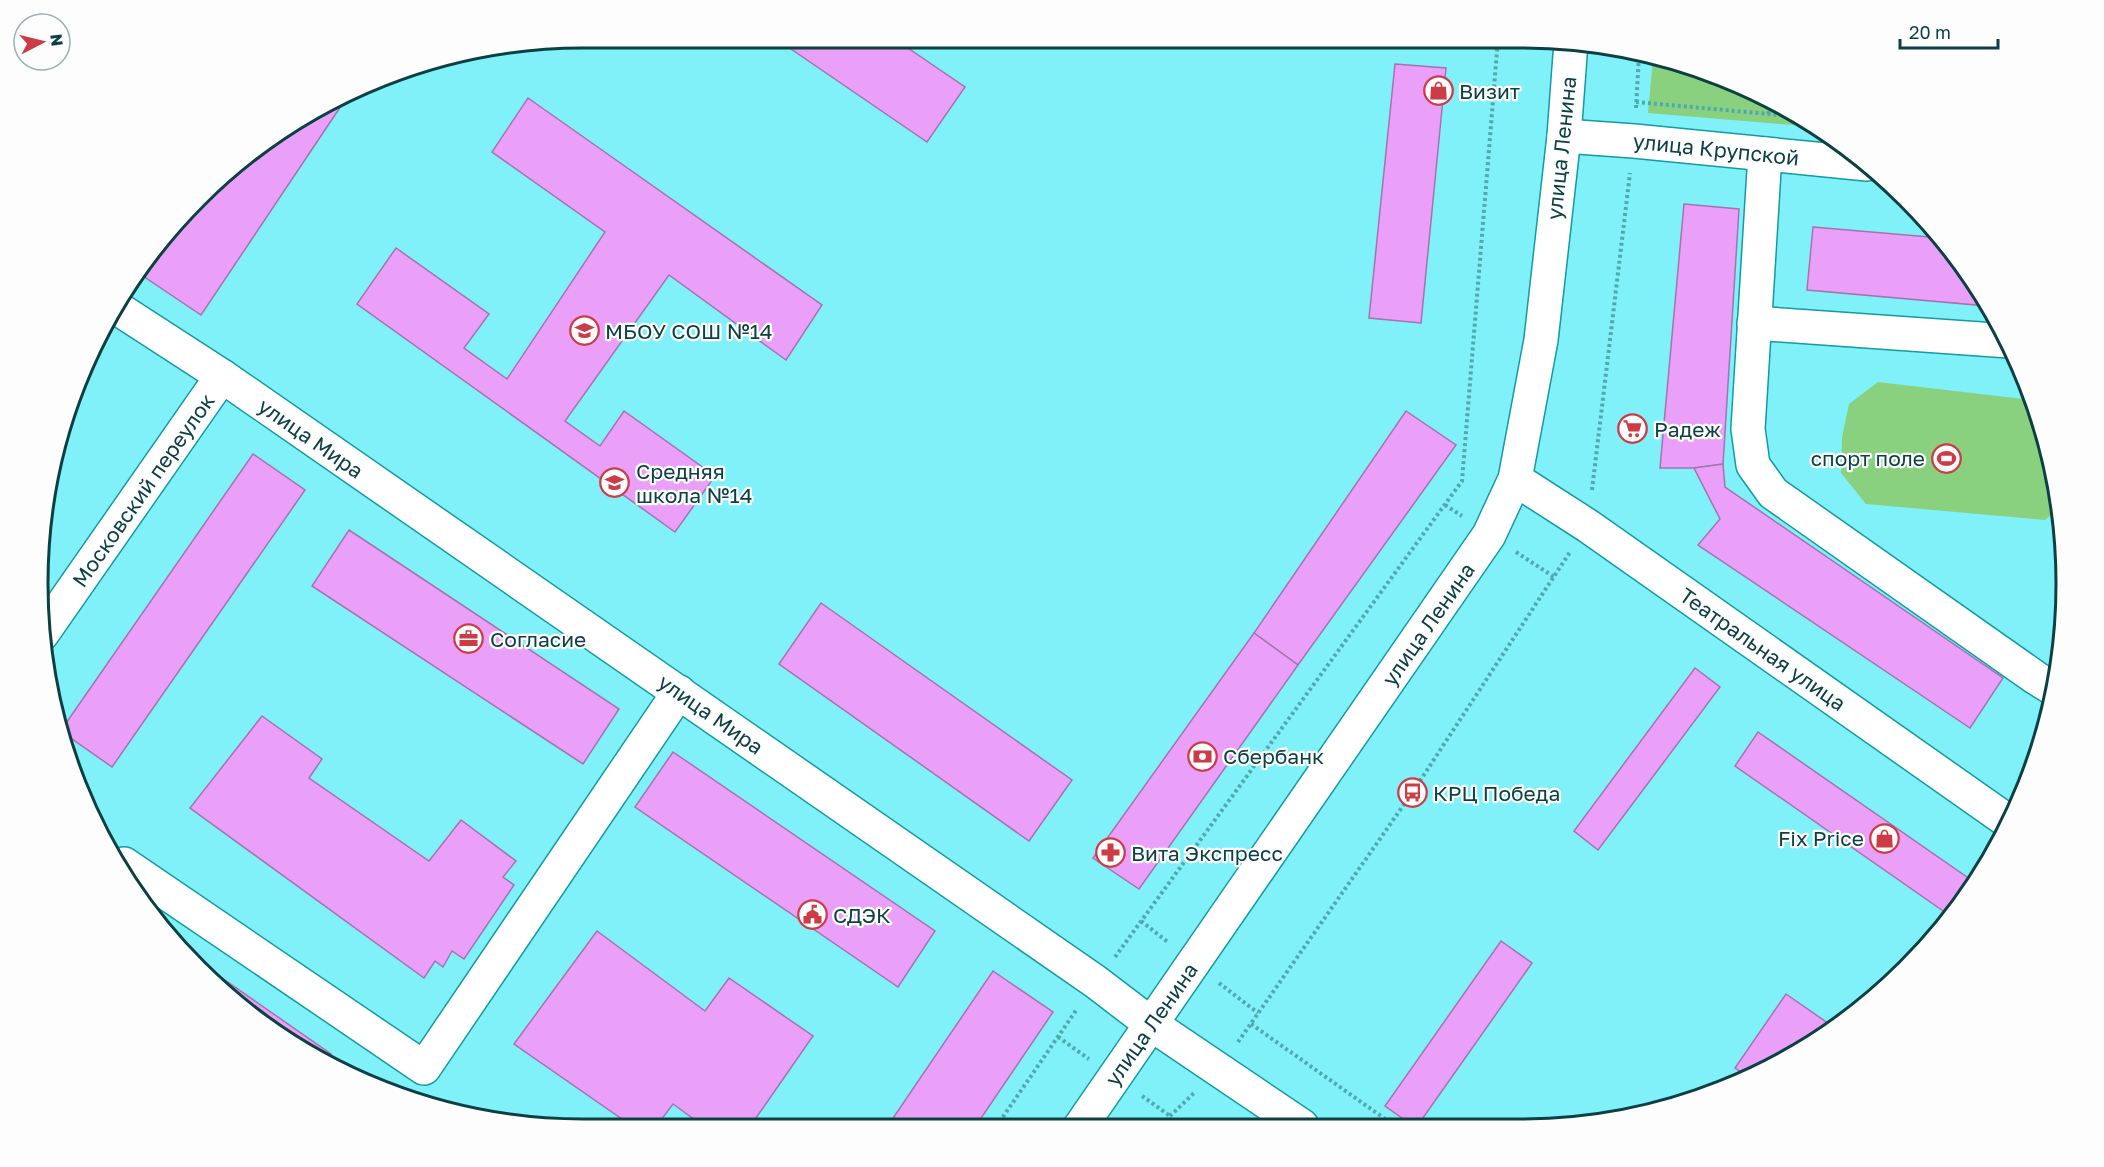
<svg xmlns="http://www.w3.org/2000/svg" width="2104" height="1167" viewBox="0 0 2104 1167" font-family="'Golos Text',sans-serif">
  <rect width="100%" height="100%" fill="#80f1f8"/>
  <g fill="#8ad17f">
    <path d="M1653,58L1696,66L1794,111L1816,127L1648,113Z"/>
    <path d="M1878,382L2032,400L2048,443L2059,508L2045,520L1866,504L1841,473L1842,437L1849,404Z"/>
  </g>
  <g fill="#eaa0f8" stroke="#a573ae" stroke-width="1.5">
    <path d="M775,38H893L965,87L927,142Z"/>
    <path d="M1395,64L1446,68L1421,323L1369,318Z"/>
    <path d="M528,98L822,305L786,360L669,275L565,421L600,446L624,411L715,476L675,532L357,304L396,248L489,314L464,348L507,379L605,232L492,152Z"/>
    <path d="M345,100L201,315L143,276L166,241L251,150Z"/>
    <path d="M1684,204L1739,209L1723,464L1694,468H1660Z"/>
    <path d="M1813,227L1941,238L1954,251L1988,306L1807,290Z"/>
    <path d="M1406,411L1456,445L1298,665L1254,633Z"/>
    <path d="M253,454L305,490L112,767L65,734L64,726Z"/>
    <path d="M1723,464L1725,487L2003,678L1970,728L1698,545L1720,519L1694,468Z"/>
    <path d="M349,530L619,709L583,764L312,586Z"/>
    <path d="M821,603L1072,780L1029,841L779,664Z"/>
    <path d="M1254,633L1298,665L1139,889L1093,858Z"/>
    <path d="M1695,668L1720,687L1598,850L1574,831Z"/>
    <path d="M262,716L322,759L309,778L429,861L461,820L516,861L503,877L514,885L464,959L452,951L443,967L435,961L424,978L190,808Z"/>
    <path d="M1758,732L1974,882L1949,915L1735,766Z"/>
    <path d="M673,752L935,931L898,987L635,807Z"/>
    <path d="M597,931L705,1011L729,978L813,1036L749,1128H706L673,1104L655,1128H635L514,1044Z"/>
    <path d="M1501,941L1532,963L1418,1125H1412L1385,1106Z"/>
    <path d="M199,962L331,1054L325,1063L310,1056L198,964Z"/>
    <path d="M993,971L1053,1012L975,1127H887Z"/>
    <path d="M1786,994L1835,1028L1824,1038L1747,1076L1735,1068Z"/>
  </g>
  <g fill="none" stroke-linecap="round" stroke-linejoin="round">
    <defs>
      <g id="minor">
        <path d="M1564,136L1634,141L1867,164"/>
        <path d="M1765,154L1748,429L1753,465L1773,493L2036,678L2054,689"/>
        <path d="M117,308L222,376L1096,982L1151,1024L1302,1126"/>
        <path d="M1754,323L2009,341"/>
        <path d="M1515,479L1588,526L2009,822"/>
        <path d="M42,634L222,376"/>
        <path d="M124,864L424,1068L679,692"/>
      </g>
      <path id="major" d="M1080,1127L1489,535L1515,479L1541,340L1564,136L1571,42"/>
    </defs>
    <use href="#minor" stroke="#149aa2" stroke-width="36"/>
    <use href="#major" stroke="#149aa2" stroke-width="36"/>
    <g stroke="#51a9af" stroke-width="4" stroke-dasharray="3 3" stroke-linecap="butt">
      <path d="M1636,102L1802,117"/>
      <path d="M1636,108L1639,55"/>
      <path d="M1768,114L1773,102"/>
      <path d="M1592,490L1630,173"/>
      <path d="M1445,505L1462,516"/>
      <path d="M1516,552L1554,577"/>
      <path d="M1141,921L1169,943"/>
      <path d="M1115,957L1462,481L1498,39"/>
      <path d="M1219,983L1258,1013"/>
      <path d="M1251,1024L1395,1126"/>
      <path d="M1058,1037L1089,1059"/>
      <path d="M1238,1042L1412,793L1570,552"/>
      <path d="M1142,1096L1170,1116"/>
      <path d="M1163,1126L1170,1116L1194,1093"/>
      <path d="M996,1127L1077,1009"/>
    </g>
    <use href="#minor" stroke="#fff" stroke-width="33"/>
    <use href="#major" stroke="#fff" stroke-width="33"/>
  </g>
  <defs>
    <symbol id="shop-ring" viewBox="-11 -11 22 22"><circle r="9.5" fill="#fdfdfd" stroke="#cc3c47" stroke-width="1.5"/><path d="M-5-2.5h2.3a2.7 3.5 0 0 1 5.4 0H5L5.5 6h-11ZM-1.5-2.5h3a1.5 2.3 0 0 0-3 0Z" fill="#cc3c47"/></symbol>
    <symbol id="school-ring" viewBox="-11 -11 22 22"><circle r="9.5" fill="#fdfdfd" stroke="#cc3c47" stroke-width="1.5"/><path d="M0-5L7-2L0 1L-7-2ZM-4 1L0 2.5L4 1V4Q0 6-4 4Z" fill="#cc3c47"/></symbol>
    <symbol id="supermarket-ring" viewBox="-11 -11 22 22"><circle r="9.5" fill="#fdfdfd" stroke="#cc3c47" stroke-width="1.5"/><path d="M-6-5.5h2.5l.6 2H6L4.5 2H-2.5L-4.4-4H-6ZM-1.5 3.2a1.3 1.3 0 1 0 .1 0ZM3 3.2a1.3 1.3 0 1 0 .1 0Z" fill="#cc3c47"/></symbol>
    <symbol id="stadium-ring" viewBox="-11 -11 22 22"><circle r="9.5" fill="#fdfdfd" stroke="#cc3c47" stroke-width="1.5"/><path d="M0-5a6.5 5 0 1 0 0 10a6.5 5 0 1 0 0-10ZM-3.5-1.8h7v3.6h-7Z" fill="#cc3c47"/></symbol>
    <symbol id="office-ring" viewBox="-11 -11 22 22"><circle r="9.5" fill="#fdfdfd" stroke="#cc3c47" stroke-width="1.5"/><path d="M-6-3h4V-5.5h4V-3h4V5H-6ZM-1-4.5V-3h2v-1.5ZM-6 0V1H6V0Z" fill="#cc3c47"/></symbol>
    <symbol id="bank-ring" viewBox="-11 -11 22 22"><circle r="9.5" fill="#fdfdfd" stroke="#cc3c47" stroke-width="1.5"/><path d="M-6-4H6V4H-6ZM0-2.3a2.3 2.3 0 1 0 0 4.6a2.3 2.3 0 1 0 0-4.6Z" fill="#cc3c47"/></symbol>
    <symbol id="bus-ring" viewBox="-11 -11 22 22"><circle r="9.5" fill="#fdfdfd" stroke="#cc3c47" stroke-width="1.5"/><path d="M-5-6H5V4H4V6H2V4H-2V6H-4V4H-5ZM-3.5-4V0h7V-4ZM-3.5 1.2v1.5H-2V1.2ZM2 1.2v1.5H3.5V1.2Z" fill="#cc3c47"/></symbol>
    <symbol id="pharmacy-ring" viewBox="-11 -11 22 22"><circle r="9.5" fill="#fdfdfd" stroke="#cc3c47" stroke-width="1.5"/><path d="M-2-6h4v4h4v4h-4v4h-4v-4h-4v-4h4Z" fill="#cc3c47"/></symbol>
    <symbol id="civic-ring" viewBox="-11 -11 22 22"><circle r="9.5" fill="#fdfdfd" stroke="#cc3c47" stroke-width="1.5"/><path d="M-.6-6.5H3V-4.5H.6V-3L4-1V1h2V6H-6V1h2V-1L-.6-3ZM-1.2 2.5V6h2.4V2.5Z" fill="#cc3c47"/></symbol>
  </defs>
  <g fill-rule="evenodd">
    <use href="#shop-ring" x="1422" y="74" width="33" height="33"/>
    <use href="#school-ring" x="568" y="314" width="33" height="33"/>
    <use href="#supermarket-ring" x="1616" y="412" width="33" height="33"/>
    <use href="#stadium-ring" x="1930" y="442" width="33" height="33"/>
    <use href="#school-ring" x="598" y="466" width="33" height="33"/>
    <use href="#office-ring" x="452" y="622" width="33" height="33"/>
    <use href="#bank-ring" x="1186" y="740" width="33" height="33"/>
    <use href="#bus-ring" x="1396" y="776" width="33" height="33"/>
    <use href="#shop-ring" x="1868" y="822" width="33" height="33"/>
    <use href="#pharmacy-ring" x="1094" y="836" width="33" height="33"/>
    <use href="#civic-ring" x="796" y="898" width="33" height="33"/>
  </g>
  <g text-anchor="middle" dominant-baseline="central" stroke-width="4.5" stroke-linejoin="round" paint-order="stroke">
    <g font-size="21" fill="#0c4043" stroke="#fdfdfd" text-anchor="start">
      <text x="1459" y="91">Визит</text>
      <text x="605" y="331">МБОУ СОШ №14</text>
      <text x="1654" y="429">Радеж</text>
      <text x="1925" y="458" text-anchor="end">спорт поле</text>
      <text x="636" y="471">Средняя<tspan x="636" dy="24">школа №14</tspan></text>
      <text x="490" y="639">Согласие</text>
      <text x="1223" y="756">Сбербанк</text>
      <text x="1433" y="793">КРЦ Победа</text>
      <text x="1864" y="838" text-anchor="end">Fix Price</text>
      <text x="1131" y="853">Вита Экспресс</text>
      <text x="833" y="915">СДЭК</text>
    </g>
    <g font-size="21" fill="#0c4043" stroke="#fdfdfd">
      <text transform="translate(1561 148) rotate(-84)">улица Ленина</text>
      <text transform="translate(1716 149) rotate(6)">улица Крупской</text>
      <text transform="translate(311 438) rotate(35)">улица Мира</text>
      <text transform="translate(143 490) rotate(-55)">Московский переулок</text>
      <text transform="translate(1428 624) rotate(-55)">улица Ленина</text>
      <text transform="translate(1763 649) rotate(35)">Театральная улица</text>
      <text transform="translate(711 714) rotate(35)">улица Мира</text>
      <text transform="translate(1151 1024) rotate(-55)">улица Ленина</text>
    </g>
  </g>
  <path d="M0 0H2104V1167H0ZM583 48H1521A535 535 0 0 1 2056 583V584A535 535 0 0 1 1521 1119H583A535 535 0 0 1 48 584V583A535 535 0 0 1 583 48Z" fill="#fdfdfd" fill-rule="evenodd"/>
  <path fill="none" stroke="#0c4043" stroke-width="3" d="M583 48H1521A535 535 0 0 1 2056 583V584A535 535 0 0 1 1521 1119H583A535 535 0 0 1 48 584V583A535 535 0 0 1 583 48Z"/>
  <g transform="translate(42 42) rotate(83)"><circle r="28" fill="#fdfdfd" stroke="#9db1b3" stroke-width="1.5"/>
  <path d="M0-4.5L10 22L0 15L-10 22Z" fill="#cc3c47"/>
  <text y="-9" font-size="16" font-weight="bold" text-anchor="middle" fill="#0c4043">N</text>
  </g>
  <path d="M1900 39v9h98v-9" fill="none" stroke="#0c4043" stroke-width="3"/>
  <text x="1909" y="39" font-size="18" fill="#0c4043" stroke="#fdfdfd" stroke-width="4.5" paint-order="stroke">20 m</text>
</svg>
